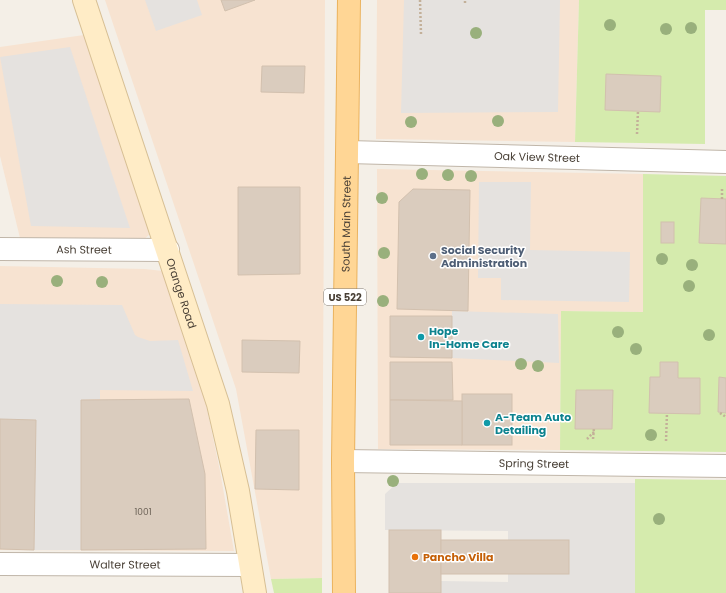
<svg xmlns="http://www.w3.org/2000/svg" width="726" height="593" viewBox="0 0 726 593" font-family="Poppins,sans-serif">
  <rect width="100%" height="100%" fill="#f4efe7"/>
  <g fill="#f7e3d1">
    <path d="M105,0H325L322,578L271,579L236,389Z"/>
    <path d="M377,0H579L575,142L376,139Z"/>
    <path d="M84,35L150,234L143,240L20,238L0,156V47Z"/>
    <path d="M377,169L643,174V312L561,311L560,450L378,449Z"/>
    <path d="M0,266L145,269L163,271L204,395L220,471L234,551L0,550Z"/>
  </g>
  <g fill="#d5ebad">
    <path d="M579,0H726V10H705V144L575,142Z"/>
    <path d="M643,174L726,176V452L560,450L561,311L643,312Z"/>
    <path d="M635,479L726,480V593H635Z"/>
    <path d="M322,578V593H274L271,579Z"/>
  </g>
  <g fill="#e5e2df">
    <path d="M145,0H197L202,15L156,31Z"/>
    <path d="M404,0H560L558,112L401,113Z"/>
    <path d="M70,47L97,129L130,228L31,226L0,57Z"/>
    <path d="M479,182H531L530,250L630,252L629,302L501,300V278H478Z"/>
    <path d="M0,304L122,305L135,335L138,337L150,341L178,340L193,391L100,390V399L81,400V550H34L36,420L0,419Z"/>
    <path d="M452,311L558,314L559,363L452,358Z"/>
    <path d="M397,483H635V593H441V581L508,582V531L385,530V494Z"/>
  </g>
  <g fill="#daccbe" stroke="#d2c0ae">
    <path d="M221,0H255L225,11Z"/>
    <path d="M262,66H305L304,93L261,92Z"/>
    <path d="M606,74L661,76L660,112L605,110Z"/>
    <path d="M238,187H300V274L238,275Z"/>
    <path d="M413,189L470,190L468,311L397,309L399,202Z"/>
    <path d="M701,198L726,199V244L699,243Z"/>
    <rect x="661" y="222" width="13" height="21"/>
    <path d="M390,316H452V358L390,357Z"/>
    <path d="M242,340L300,341L299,373L242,372Z"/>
    <path d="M390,362H452L453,400H390Z"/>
    <path d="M660,362H678V378H700V414L649,413L650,377H660Z"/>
    <path d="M719,377L726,378V413L718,412Z"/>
    <path d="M576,390H613L612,429H575Z"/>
    <rect x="462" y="394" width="50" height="51"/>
    <path d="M189,399L205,474L206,549L81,550V400Z"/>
    <path d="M390,400L462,401V445H390Z"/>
    <path d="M0,419L36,420L34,550L0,549Z"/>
    <path d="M256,430H299V490L255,489Z"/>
    <rect x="389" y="530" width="52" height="63"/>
    <rect x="441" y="540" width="128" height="34"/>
  </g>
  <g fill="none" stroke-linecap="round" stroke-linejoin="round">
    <defs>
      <g id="street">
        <path id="s1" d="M348,152L726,162"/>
        <path id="s2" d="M0,249L168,250"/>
        <path id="s3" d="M343,461L726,466"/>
        <path id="s4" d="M0,564L250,565"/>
      </g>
      <g id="secondary">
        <path id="s5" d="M84,0L218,404L238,491L255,593"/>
      </g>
      <g id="primary">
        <path id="s6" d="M344,593L343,461L349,0"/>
      </g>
    </defs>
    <use href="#street" stroke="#c0b6a9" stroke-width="24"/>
    <use href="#secondary" stroke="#d7bf94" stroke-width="24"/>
    <use href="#primary" stroke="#ebb35e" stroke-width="24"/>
    <g stroke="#c3b099" stroke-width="2.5" stroke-dasharray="2 2" stroke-linecap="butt">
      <path d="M420,0L421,34"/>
      <path d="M465,3V0"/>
      <path d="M637,134L638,111"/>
      <path d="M722,199V187"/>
      <path d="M720,413L726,417"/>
      <path d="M587,439L594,432"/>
      <path d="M593,439L594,428"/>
      <path d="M666,441L667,413"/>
    </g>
    <use href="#street" stroke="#fff" stroke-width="22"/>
    <use href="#secondary" stroke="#ffecc6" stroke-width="22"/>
    <use href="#primary" stroke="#ffd695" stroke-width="22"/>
  </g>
  <g fill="#99b07c">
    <circle cx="610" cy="25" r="6"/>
    <circle cx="691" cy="28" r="6"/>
    <circle cx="666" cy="29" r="6"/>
    <circle cx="476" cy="33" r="6"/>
    <circle cx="498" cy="121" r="6"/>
    <circle cx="411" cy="122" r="6"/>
    <circle cx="422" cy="174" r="6"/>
    <circle cx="448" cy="175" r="6"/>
    <circle cx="471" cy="176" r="6"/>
    <circle cx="382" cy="198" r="6"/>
    <circle cx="384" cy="253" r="6"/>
    <circle cx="662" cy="259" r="6"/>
    <circle cx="692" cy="265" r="6"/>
    <circle cx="57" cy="281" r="6"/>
    <circle cx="102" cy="282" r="6"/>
    <circle cx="689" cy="286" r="6"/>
    <circle cx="383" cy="301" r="6"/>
    <circle cx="618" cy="332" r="6"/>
    <circle cx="709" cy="335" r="6"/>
    <circle cx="636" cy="349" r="6"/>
    <circle cx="521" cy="364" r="6"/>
    <circle cx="538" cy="366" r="6"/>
    <circle cx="651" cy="435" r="6"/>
    <circle cx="393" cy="481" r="6"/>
    <circle cx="659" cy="519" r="6"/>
  </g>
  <circle fill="#5c6f8a" stroke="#fff" stroke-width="1.5" cx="433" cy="256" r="4"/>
  <g fill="#0f9aa8" stroke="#fff" stroke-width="1.5">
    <circle cx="421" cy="337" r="4"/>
    <circle cx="487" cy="423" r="4"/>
  </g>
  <circle fill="#e8710a" stroke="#fff" stroke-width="1.5" cx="415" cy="557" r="4"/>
  <g text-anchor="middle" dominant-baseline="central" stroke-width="3" stroke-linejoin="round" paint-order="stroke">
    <g font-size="9" fill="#6c6257">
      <text x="143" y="512">1001</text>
    </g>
    <rect fill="#fff" stroke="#7f7972" stroke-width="1" x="324" y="289" width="42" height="16" rx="3"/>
    <g font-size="10" font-weight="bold" fill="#483f35">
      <text x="345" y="297">US 522</text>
    </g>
    <g font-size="11" fill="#483f35" stroke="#fff">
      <text stroke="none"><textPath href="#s1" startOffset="189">Oak View Street</textPath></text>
      <text stroke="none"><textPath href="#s6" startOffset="369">South Main Street</textPath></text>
      <text stroke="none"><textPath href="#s2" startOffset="84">Ash Street</textPath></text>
      <text stroke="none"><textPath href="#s5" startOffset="309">Orange Road</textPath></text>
      <text stroke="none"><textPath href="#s3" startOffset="191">Spring Street</textPath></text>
      <text stroke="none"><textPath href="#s4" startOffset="125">Walter Street</textPath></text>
    </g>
    <g font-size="11" font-weight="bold" fill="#4e5e75" stroke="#fff" text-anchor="start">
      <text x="441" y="250">Social Security<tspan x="441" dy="13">Administration</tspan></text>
    </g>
    <g font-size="11" font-weight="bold" fill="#0d838f" stroke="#fff" text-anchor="start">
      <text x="429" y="331">Hope<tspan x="429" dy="13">In-Home Care</tspan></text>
      <text x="495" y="417">A-Team Auto<tspan x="495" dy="13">Detailing</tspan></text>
    </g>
    <g font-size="11" font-weight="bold" fill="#c56008" stroke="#fff" text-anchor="start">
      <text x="423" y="557">Pancho Villa</text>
    </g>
  </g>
</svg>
